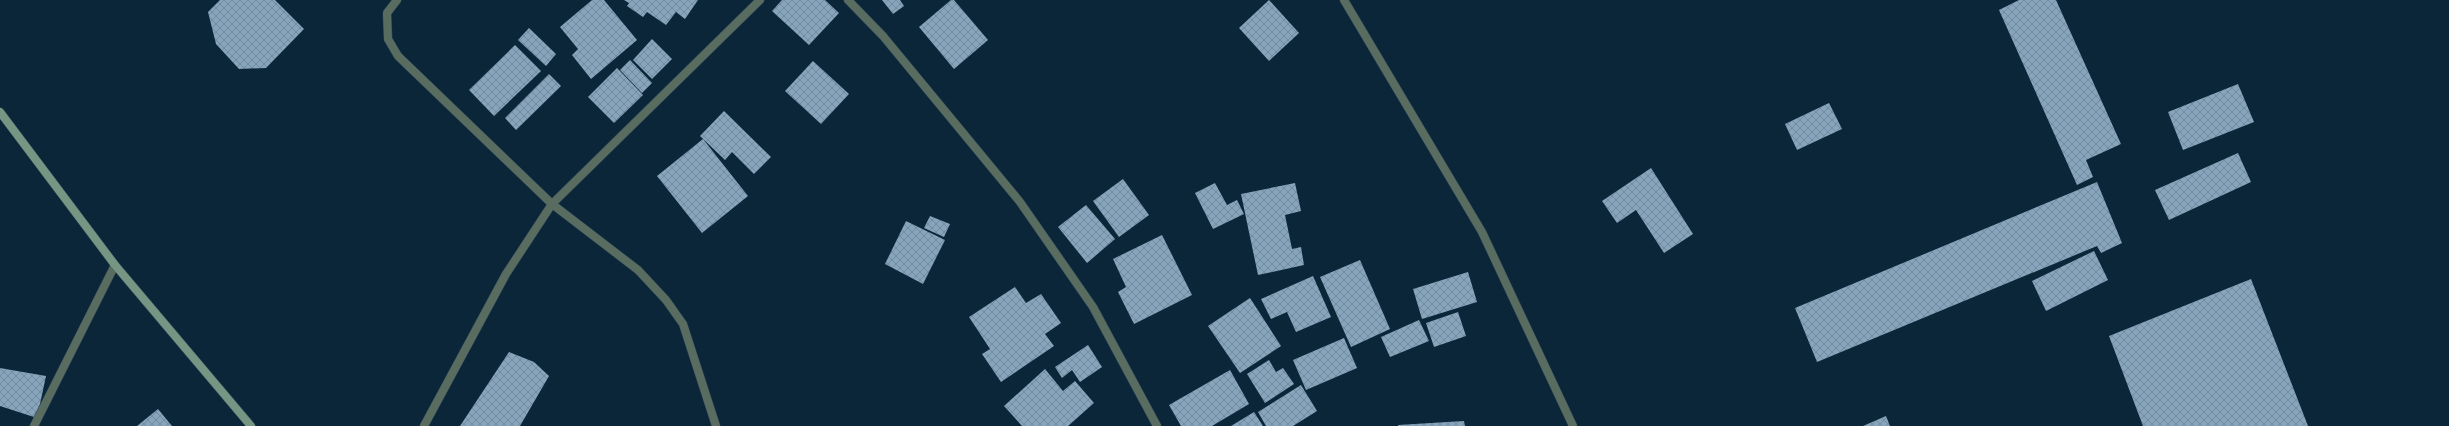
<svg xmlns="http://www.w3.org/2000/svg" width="2449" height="426" viewBox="0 0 2449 426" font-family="'Open Sans',sans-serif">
  <defs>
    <pattern id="building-cross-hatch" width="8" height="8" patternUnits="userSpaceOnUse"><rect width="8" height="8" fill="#86a4bb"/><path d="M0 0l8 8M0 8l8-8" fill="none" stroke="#748b9d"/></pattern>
  </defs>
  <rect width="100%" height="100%" fill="#0c2639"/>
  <g fill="url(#building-cross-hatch)">
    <path d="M220,0H275L304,29L266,68L239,69L216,44L208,12Z"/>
    <path d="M592,0H604L637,40L591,79L572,55L578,49L560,27Z"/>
    <path d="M624,0H698L685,19L676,12L666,25L647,12L643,17L627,6L629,3Z"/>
    <path d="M782,0H825L839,13L809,45L772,11Z"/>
    <path d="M882,0H900L904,6L893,14Z"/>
    <path d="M951,0H954L988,40L954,69L919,27Z"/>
    <path d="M1269,0L1299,33L1269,61L1239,28Z"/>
    <path d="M2019,0H2056L2121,144L2086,160L2093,177L2077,185L1999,10Z"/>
    <path d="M529,28L556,54L546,66L518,40Z"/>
    <path d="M652,39L672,59L652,79L633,60Z"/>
    <path d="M515,45L541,71L494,116L469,90Z"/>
    <path d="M630,60L652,83L642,93L620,70Z"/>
    <path d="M813,61L849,94L821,124L785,91Z"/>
    <path d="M617,68L643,95L614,123L588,97Z"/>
    <path d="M549,74L561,86L516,130L505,118Z"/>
    <path d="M2238,84L2254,122L2183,150L2168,112Z"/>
    <path d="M1829,103L1842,129L1797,150L1785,124Z"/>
    <path d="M724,111L771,157L754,174L732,152L725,160L700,136Z"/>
    <path d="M703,139L748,196L702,233L657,176Z"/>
    <path d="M2238,153L2251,182L2169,220L2155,190Z"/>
    <path d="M1651,168L1693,234L1664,253L1636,210L1617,223L1602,201Z"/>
    <path d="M1123,179L1149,215L1119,237L1093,201Z"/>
    <path d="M2097,182L2122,243L2101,253L2097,246L1817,362L1795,308Z"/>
    <path d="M1215,183L1227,205L1237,200L1244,214L1213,229L1195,193Z"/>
    <path d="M1295,183L1301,211L1285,215L1292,249L1301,247L1304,265L1258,275L1241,194Z"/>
    <path d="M1086,205L1115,239L1087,263L1058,227Z"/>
    <path d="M930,216L950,224L944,237L924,228Z"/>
    <path d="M906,221L945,240L923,284L885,264Z"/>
    <path d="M1162,235L1192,295L1134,324L1118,292L1126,287L1113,259Z"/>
    <path d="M2094,251L2108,280L2046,311L2032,281Z"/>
    <path d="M1360,260L1390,329L1351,347L1320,277Z"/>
    <path d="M1468,272L1477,302L1422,319L1413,289Z"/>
    <path d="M1313,276L1331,317L1296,332L1287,312L1271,319L1261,299Z"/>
    <path d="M2251,279L2308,426H2143L2109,336Z"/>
    <path d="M1015,287L1026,303L1041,294L1061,323L1045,334L1054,346L1001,382L982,354L990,349L969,317Z"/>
    <path d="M1250,298L1281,346L1240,373L1208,326Z"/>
    <path d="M1458,312L1466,336L1434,347L1426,323Z"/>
    <path d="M1419,320L1429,341L1390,357L1381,337Z"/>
    <path d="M1344,338L1357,368L1306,390L1293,360Z"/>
    <path d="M1088,345L1102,367L1080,382L1072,370L1062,378L1055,367Z"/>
    <path d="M509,352L534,362L549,376L520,426H460Z"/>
    <path d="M1269,360L1276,372L1283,368L1294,384L1265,403L1247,374Z"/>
    <path d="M0,368L46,376L37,418L0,406Z"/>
    <path d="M1045,369L1063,391L1075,381L1094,403L1068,426H1022L1004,406Z"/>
    <path d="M1230,370L1249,404L1212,426H1181L1169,405Z"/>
    <path d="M1301,385L1317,411L1293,426H1266L1258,412Z"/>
    <path d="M158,409L172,426H137Z"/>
    <path d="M1254,412L1263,426H1231Z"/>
    <path d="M1886,416L1890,426H1863Z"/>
    <path d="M1464,421L1465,426H1398V425Z"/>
  </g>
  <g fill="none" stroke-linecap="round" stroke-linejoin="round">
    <defs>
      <g id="street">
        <path d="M397,0L387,13L388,39L398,56L552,204L638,270L666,300L683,324L716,426"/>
        <path d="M848,0L883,36L1020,202L1093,307L1157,426"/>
        <path d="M1344,0L1482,232L1573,426"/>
        <path d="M34,426L115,265"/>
        <path d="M424,426L506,274L552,204L760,0"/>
      </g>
      <path id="secondary" d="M0,112L115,265L251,426"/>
    </defs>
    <use href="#street" stroke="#2a4254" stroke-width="9"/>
    <use href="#secondary" stroke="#2a4254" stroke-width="9"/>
    <use href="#street" stroke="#596c60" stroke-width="8"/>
    <use href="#secondary" stroke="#769582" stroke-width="8"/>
  </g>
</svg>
